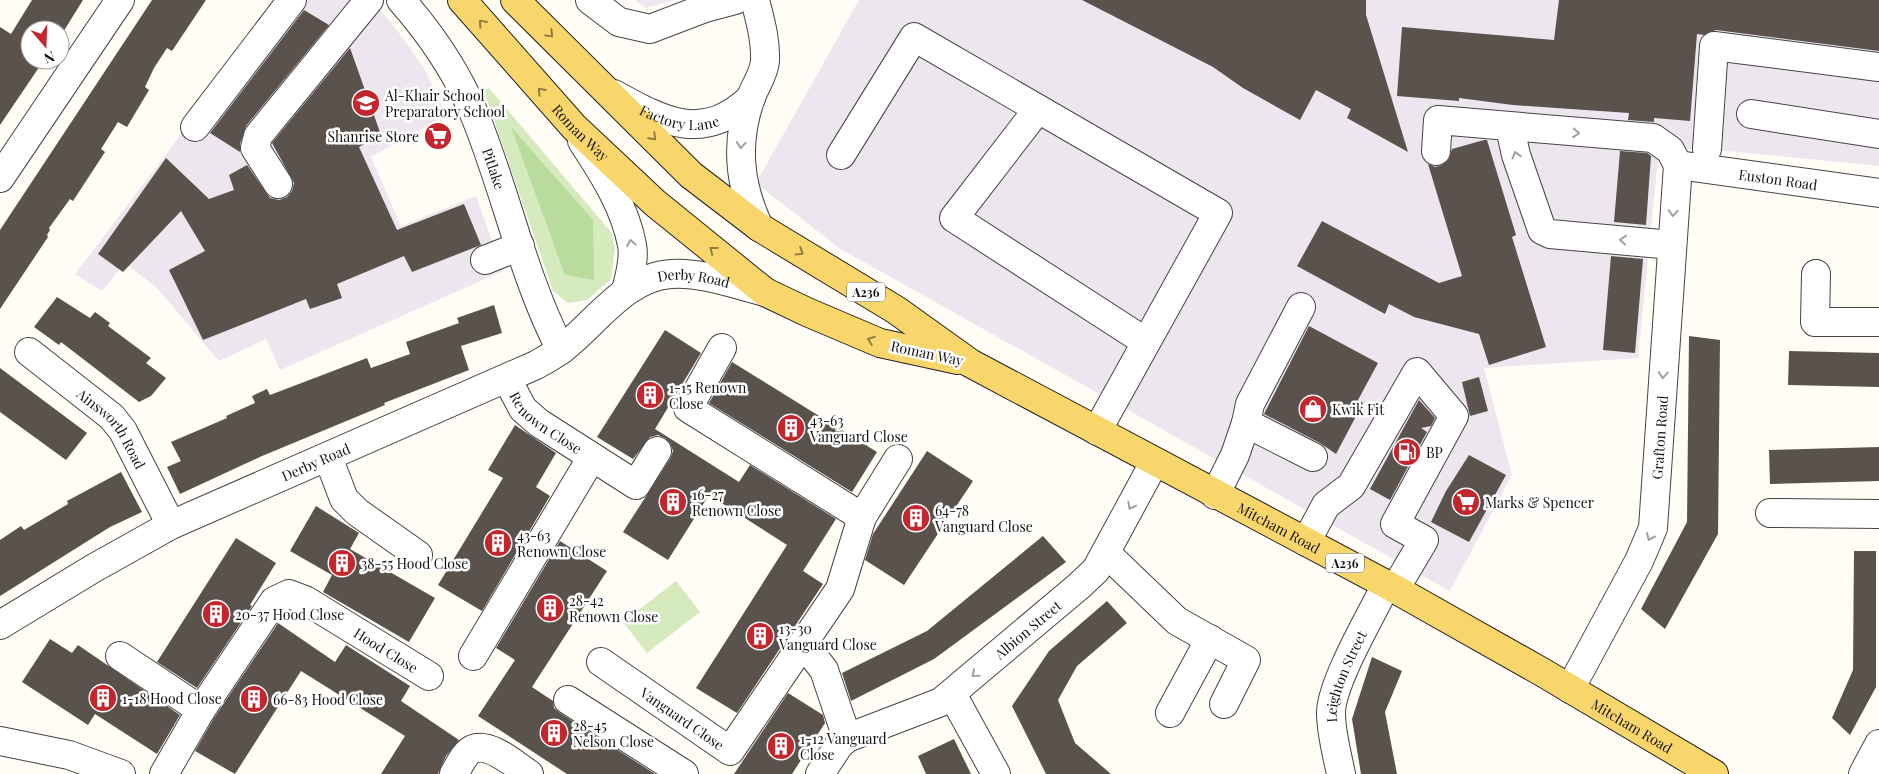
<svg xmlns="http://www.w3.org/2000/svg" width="1879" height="774" viewBox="0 0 1879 774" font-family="'Playfair Display',serif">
  <rect width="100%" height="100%" fill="#fffdf5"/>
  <g fill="#eee6ef">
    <path d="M283,0H372L397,30L424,68L446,115L371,157L401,226L476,196L503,271L280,370L266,339L219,361L156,287L125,263L102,291L75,274Z"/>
    <path d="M635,0H676L646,8Z"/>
    <path d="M859,0H1879V166L1707,149H1659L1638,358L1484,368L1512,475L1450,591L839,248L756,183Z"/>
  </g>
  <g fill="#d5ebbd">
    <path d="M489,88L611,232L615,248L611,279L587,300L568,303L553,291L484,91Z"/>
    <path d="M676,581L700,612L647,653L623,622Z"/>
  </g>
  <path fill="#b9dc9c" d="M511,127L593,220L594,280L565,275Z"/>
  <g fill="#5a524d">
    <path d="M32,0H83L60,37V30H30V60H44L0,125V27L11,34Z"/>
    <path d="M152,0H206L172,51L167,48L154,68L145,87L149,90L127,127L118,122L101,149L105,152L73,201L70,199L49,228L50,230L47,235L48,237L0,309V230Z"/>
    <path d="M1082,0H1366V15L1408,152L1347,118L1351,109L1316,90L1300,120L1243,88L1213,67Z"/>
    <path d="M1559,0H1879V51L1716,30L1704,35L1697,34L1690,121L1654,118V122L1628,120L1629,113L1513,105L1459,98V101L1397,96L1402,27L1554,40Z"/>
    <path d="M304,10L329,25L246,126L240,144V152L210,133Z"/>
    <path d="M350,48L381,135L359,147L397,230L464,204L481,245L412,272L404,256L337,284L342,298L310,309L306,299L203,340L169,270L205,251L181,211L123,272L98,254L166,158L209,199L234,190L229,175L247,165L270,198L279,200L287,197L292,191L294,183L272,143Z"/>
    <path d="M1484,140H1487L1516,235L1512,237L1546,347L1489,365L1479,334L1414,317L1389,304L1385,314L1297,266L1322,221L1439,283L1462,276L1428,164L1435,167L1442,165L1449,159L1452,149Z"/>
    <path d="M1620,151L1647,153L1651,156L1646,225L1614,222Z"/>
    <path d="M1611,256L1643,259L1635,353L1603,350Z"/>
    <path d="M57,297L90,318L95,312L110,323L108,326L151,358L146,363L166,378L151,396L139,402L61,342L59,345L34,327Z"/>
    <path d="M494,305L502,333L461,346L469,370L384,403L385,405L262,456L180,494L167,467L181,461L171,442L227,418L226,416L255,403L252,396L267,389L270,395L367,358L371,368L410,354L406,342L459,323L457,318Z"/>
    <path d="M1309,326L1378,363L1358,400L1363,403L1336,454L1320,443L1264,414Z"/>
    <path d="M665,330L701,353L655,429L739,482L750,465L836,519L803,571L823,584L737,713L696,688L787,545L709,495L668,560L623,532L670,459L673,451L670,443L665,438L658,435L650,437L633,459L597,437Z"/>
    <path d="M1689,336L1720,340L1718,534L1665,629L1641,609L1687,522Z"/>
    <path d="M1789,351L1879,353V387L1788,385Z"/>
    <path d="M732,362L877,452L852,492L709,403Z"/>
    <path d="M0,368L87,433L66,460L0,412Z"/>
    <path d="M1479,377L1488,411L1470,416L1462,382Z"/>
    <path d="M1419,400L1435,418L1431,426L1421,428L1427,432L1390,500L1370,489Z"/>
    <path d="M515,425L556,453L536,487L550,496L482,611L438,585L503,478L488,470Z"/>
    <path d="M1879,447V481L1770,484L1769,450Z"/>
    <path d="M927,451L973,481L904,585L865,560L873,534Z"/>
    <path d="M1469,455L1506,475L1469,542L1431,522L1446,491Z"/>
    <path d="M121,472L142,512L110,527L0,596V540L21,526L24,530L68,504L67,501Z"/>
    <path d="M316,506L359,533L350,549L435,598L409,642L323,592L332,575L290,551Z"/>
    <path d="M1043,536L1066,562L934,659L851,701L842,673L927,631Z"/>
    <path d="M236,538L276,563L250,605L252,606L197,688L157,662Z"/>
    <path d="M560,541L607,571L532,687L553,701L554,708L560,713L655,774H567L478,716L515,660L496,648Z"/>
    <path d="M1854,551H1876V687L1850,735L1832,718L1853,670Z"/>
    <path d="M1107,601L1127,623L1077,666L1058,700L1075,743L1111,774H1046L1012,706L1049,651Z"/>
    <path d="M278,623L335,662L346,645L410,686L401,701L459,740L446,756L438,774H381L405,736L301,671L235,774L195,751L214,718Z"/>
    <path d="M50,639L72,653L78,645L180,715L157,754L95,714L88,725L22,682Z"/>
    <path d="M1372,657L1402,671L1385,712L1397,774H1361L1352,719Z"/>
    <path d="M788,693L823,715L825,723L792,774H734Z"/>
    <path d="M954,739L971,774H926L918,756Z"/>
  </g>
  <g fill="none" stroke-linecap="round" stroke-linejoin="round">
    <defs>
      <g id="minor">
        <path id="s1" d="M401,0C430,33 456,71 473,111C506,190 522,275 561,350"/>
        <path d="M590,0L619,22L650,29L705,8L735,0"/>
        <path d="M755,0C760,20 766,40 765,61C764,75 754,87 750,100C735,144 739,185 759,227"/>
        <path id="s2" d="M614,94C664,122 703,143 751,98"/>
        <path d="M1038,109L954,218L1146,342"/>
        <path d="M1751,114L1879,134"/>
        <path d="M195,127L292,0"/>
        <path d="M1510,128L1516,155L1542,230L1550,234L1672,245"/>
        <path d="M582,141C603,173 625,207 632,245C635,260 629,277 626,291"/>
        <path d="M1707,149L1714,46L1879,67"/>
        <path d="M1436,151L1438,120L1653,138L1670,150L1678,165"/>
        <path d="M841,155L914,37L1218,213L1097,431"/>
        <path id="s3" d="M1678,165L1879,193"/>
        <path d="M0,178L120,0"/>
        <path d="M278,184L255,148L258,136L369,0"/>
        <path d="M485,260L520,246"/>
        <path d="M1816,274L1815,322H1879"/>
        <path d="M722,348L688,408L862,517"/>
        <path id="s4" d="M29,352L112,417L123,431L171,525"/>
        <path id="s5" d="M507,379L523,409L539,423L636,485L657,451"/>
        <path d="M1246,423L1313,457"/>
        <path d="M328,457L344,499L357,512L418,555"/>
        <path d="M1215,495L1235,455L1246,423L1250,404L1301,307"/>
        <path d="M1770,513L1879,514"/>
        <path d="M1306,542L1326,505L1351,486L1417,372L1454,416L1395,524L1424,540L1395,589"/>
        <path d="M1106,553L1177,621L1246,660L1224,704"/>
        <path id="s6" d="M0,625L94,568L171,525L536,365C545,360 554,355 562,349C596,323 625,277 671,274C702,272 734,284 765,292"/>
        <path d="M803,643L824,670L847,738"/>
        <path d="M120,656L201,710"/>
        <path d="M473,656L592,457"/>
        <path id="s7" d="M601,662L730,751L840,589L862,517L898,459"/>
        <path id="s8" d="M1570,689L1639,561L1653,528L1678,165"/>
        <path d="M952,694L996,774"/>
        <path d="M568,700L684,774"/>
        <path d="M1170,713L1210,639"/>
        <path d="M0,741L69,755L121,774"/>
        <path id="s9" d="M164,774L201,710L274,601L289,594L305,600L429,676"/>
        <path d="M454,774C459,766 464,753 473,749C490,742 515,765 529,774"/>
        <path id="s10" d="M820,774L839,745L847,738L941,702L1079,586L1096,570L1154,463"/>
        <path id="s11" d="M1341,774C1337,754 1331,733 1331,713C1331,683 1372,614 1386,585"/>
        <path d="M1863,774L1879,744"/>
      </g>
      <g id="major">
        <path id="s12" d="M462,0L574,127L655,203L765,292L807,312L880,343L958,360"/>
        <path id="s13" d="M515,0L691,175L759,227L896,310L970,363L1395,589L1542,672L1714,774"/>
      </g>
    </defs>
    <use href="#minor" stroke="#444" stroke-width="30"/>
    <use href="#major" stroke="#222" stroke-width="30"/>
    <use href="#minor" stroke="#fff" stroke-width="28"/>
    <use href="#major" stroke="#f9d66b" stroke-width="28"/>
  </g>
  <defs><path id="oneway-chevron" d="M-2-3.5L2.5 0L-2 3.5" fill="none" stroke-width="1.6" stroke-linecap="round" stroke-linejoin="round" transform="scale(1.25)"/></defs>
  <g stroke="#917d42">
    <use href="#oneway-chevron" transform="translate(482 23) rotate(-131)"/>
    <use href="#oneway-chevron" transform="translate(550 34) rotate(44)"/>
    <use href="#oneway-chevron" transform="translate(541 91) rotate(-132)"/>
    <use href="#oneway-chevron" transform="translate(653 137) rotate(45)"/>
    <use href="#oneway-chevron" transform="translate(713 250) rotate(-142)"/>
    <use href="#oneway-chevron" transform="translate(800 252) rotate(32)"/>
    <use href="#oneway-chevron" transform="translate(871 340) rotate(-159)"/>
  </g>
  <g stroke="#a0a0a0">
    <use href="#oneway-chevron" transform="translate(1576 133) rotate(4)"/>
    <use href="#oneway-chevron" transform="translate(741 145) rotate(95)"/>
    <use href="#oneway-chevron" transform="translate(1516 155) rotate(-105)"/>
    <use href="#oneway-chevron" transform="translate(1673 213) rotate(94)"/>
    <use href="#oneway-chevron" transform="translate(1623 240) rotate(-175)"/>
    <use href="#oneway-chevron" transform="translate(631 243) rotate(-101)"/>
    <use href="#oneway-chevron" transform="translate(1663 375) rotate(94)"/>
    <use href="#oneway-chevron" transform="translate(1131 506) rotate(118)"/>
    <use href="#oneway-chevron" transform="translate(1650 537) rotate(114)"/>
    <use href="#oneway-chevron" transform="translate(975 674) rotate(140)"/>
  </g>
  <defs>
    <symbol id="school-disc" viewBox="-11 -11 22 22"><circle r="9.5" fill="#c4262e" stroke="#fff"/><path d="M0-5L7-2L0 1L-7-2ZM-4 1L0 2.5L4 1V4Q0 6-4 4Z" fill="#fff"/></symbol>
    <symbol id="supermarket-disc" viewBox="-11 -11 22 22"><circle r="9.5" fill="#c4262e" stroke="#fff"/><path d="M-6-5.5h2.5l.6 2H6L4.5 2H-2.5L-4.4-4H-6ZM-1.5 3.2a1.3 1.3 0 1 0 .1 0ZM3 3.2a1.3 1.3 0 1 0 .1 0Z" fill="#fff"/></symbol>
    <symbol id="building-disc" viewBox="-11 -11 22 22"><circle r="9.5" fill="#c4262e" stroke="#fff"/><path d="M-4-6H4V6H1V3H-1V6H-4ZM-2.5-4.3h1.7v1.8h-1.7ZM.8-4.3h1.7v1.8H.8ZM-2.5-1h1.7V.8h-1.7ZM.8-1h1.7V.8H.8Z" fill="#fff"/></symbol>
    <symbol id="shop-disc" viewBox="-11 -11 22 22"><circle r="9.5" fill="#c4262e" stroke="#fff"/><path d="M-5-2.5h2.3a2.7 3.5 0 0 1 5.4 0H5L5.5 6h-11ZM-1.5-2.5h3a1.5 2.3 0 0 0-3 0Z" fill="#fff"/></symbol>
    <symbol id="fuel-disc" viewBox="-11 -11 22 22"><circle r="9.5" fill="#c4262e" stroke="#fff"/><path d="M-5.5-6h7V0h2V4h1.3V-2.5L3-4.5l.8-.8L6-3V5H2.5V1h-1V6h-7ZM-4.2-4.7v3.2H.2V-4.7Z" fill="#fff"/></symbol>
  </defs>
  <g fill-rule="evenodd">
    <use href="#school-disc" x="350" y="87" width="32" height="32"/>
    <use href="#supermarket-disc" x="422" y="120" width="32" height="32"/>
    <use href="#building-disc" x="634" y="379" width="32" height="32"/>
    <use href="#shop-disc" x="1297" y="393" width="32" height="32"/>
    <use href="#building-disc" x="775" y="412" width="32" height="32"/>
    <use href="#fuel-disc" x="1391" y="436" width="32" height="32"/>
    <use href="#building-disc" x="657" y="486" width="32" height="32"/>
    <use href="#supermarket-disc" x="1450" y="486" width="32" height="32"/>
    <use href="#building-disc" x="900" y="502" width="32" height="32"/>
    <use href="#building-disc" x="482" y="527" width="32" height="32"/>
    <use href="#building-disc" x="326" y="547" width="32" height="32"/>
    <use href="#building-disc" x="534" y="592" width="32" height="32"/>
    <use href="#building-disc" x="200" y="598" width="32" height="32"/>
    <use href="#building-disc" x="744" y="620" width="32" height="32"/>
    <use href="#building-disc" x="87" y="682" width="32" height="32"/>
    <use href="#building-disc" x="238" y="683" width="32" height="32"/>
    <use href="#building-disc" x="538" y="717" width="32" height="32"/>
    <use href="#building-disc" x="765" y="730" width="32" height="32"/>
  </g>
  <g text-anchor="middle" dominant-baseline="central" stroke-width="5" stroke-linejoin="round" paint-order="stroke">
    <g fill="#fff" stroke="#585858" stroke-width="1">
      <rect x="847" y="282.5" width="38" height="19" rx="4"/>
      <rect x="1326" y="553.5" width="38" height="19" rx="4"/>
    </g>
    <g font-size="12" font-weight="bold" fill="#111">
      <text x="866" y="292">A236</text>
      <text x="1345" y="563">A236</text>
    </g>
    <g font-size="14" fill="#111" stroke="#fff" text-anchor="start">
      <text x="385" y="95">Al-Khair School<tspan x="385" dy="16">Preparatory School</tspan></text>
      <text x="419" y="136" text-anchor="end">Shanrise Store</text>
      <text x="669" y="387">1-15 Renown<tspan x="669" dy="16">Close</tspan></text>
      <text x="1332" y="409">Kwik Fit</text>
      <text x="810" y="420">43-63<tspan x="810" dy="16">Vanguard Close</tspan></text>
      <text x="1426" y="452">BP</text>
      <text x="692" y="494">16-27<tspan x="692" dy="16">Renown Close</tspan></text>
      <text x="1485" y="502">Marks &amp; Spencer</text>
      <text x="935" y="510">64-78<tspan x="935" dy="16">Vanguard Close</tspan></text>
      <text x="517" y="535">43-63<tspan x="517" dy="16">Renown Close</tspan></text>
      <text x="361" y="563">38-55 Hood Close</text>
      <text x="569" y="600">28-42<tspan x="569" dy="16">Renown Close</tspan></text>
      <text x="235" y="614">20-37 Hood Close</text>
      <text x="779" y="628">13-30<tspan x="779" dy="16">Vanguard Close</tspan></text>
      <text x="122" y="698">1-18 Hood Close</text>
      <text x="273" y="699">66-83 Hood Close</text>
      <text x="573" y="725">28-45<tspan x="573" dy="16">Nelson Close</tspan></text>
      <text x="800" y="738">1-12 Vanguard<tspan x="800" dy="16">Close</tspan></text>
    </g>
    <g font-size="14" fill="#111" stroke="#fff">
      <text stroke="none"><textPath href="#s2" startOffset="71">Factory Lane</textPath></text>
      <text stroke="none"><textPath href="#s12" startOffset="178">Roman Way</textPath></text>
      <text stroke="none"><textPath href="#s1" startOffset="194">Pitlake</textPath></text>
      <text stroke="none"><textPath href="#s3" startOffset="101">Euston Road</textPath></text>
      <text stroke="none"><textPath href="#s6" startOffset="785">Derby Road</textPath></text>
      <text transform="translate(927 353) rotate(12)">Roman Way</text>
      <text stroke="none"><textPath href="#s5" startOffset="60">Renown Close</textPath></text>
      <text stroke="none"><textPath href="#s4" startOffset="114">Ainsworth Road</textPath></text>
      <text stroke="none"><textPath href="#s8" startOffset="272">Grafton Road</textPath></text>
      <text stroke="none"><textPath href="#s6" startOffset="356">Derby Road</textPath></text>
      <text stroke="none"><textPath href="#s13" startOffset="935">Mitcham Road</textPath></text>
      <text stroke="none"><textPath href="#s10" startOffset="259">Albion Street</textPath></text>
      <text stroke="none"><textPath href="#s9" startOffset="334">Hood Close</textPath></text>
      <text stroke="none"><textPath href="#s11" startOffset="101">Leighton Street</textPath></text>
      <text stroke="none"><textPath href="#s7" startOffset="99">Vanguard Close</textPath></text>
      <text stroke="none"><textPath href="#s13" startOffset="1340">Mitcham Road</textPath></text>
    </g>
  </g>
  <g transform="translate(45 45) rotate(161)"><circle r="24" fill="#ffffff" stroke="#a0a0a0"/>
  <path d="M0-4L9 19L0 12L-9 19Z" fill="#c4262e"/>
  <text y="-8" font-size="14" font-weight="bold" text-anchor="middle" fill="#111111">N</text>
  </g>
</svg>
